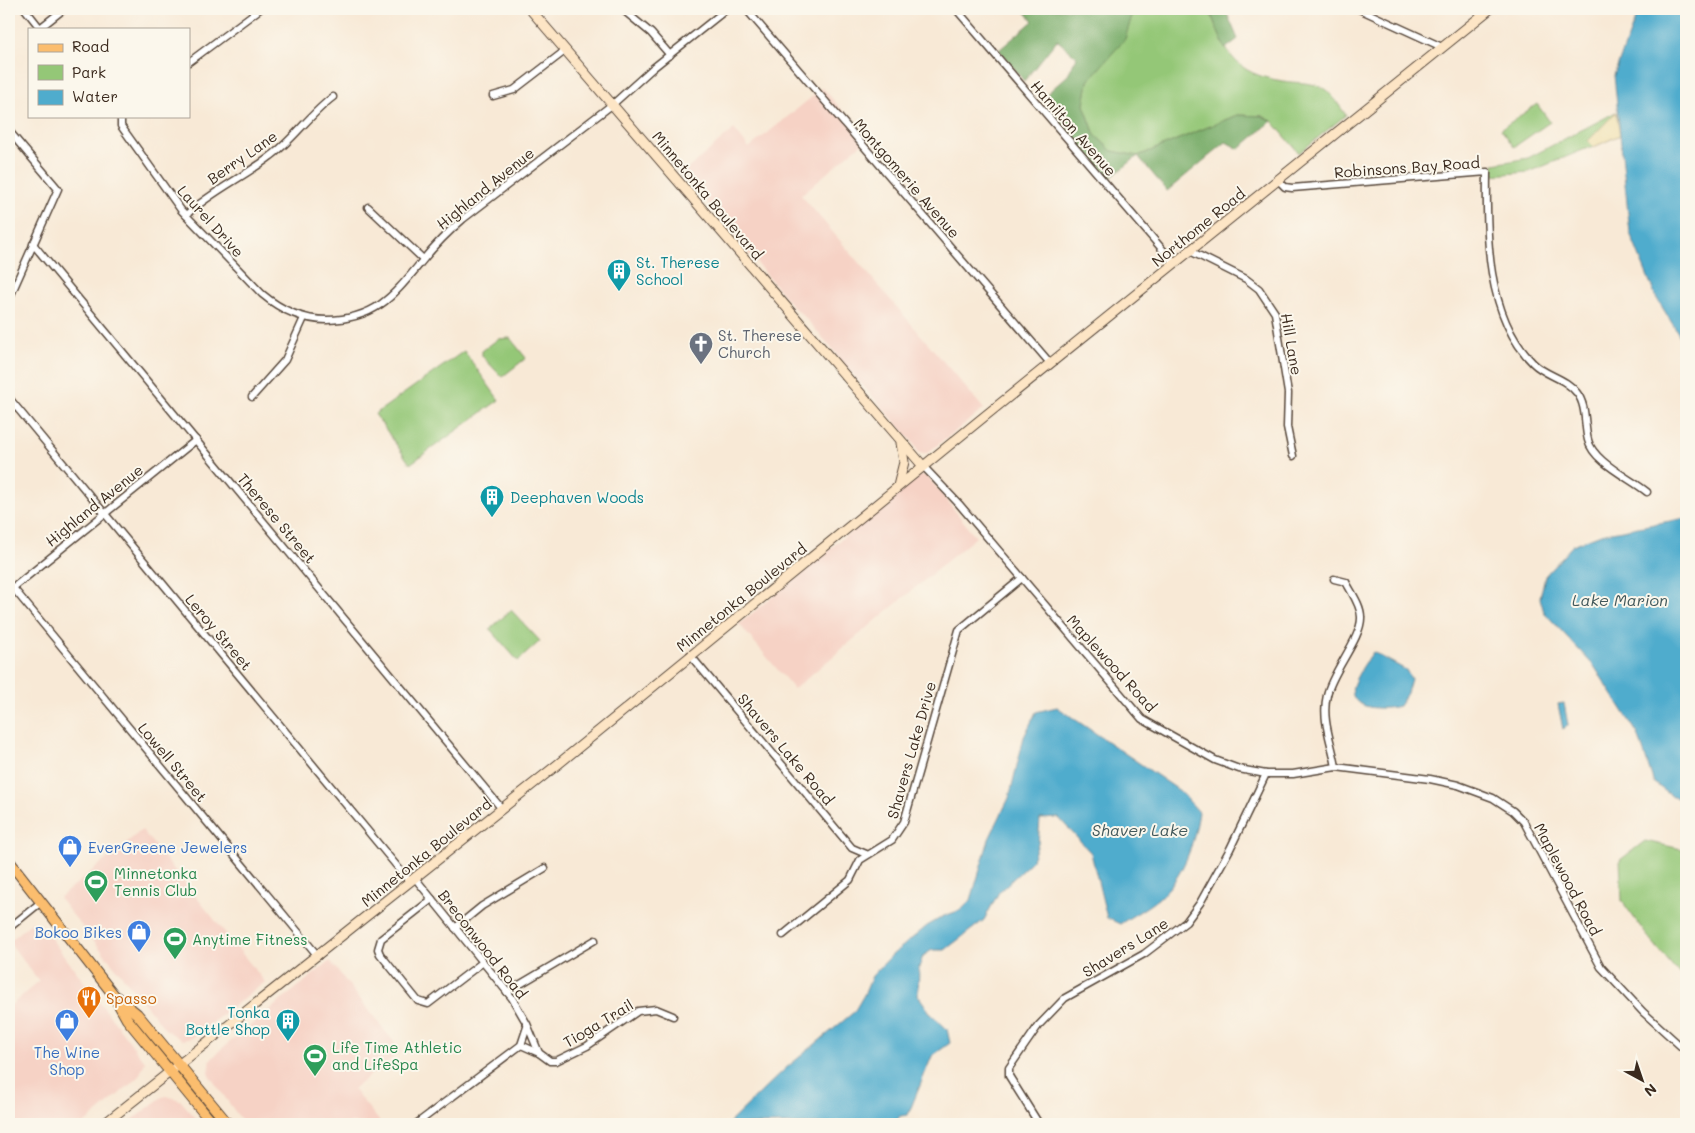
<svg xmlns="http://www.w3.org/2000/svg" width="1695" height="1133" viewBox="0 0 1695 1133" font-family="Mali,sans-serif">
  <rect width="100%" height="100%" fill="#fbf7ec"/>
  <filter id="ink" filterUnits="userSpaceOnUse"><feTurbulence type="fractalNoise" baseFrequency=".02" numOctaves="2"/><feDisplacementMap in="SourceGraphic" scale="10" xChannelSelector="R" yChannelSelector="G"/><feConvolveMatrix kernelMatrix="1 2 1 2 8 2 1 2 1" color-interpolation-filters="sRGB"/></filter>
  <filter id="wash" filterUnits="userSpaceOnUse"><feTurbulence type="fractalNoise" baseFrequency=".0096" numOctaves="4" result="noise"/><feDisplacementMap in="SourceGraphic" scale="20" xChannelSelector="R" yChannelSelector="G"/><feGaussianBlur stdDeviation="1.12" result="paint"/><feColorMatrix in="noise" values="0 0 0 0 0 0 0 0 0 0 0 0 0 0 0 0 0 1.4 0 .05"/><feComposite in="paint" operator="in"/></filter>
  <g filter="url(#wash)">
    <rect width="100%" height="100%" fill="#f8e9d6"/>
    <g fill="#f6d2c5">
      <path d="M823,88L867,139L801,195L984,409L927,453H919L912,441L850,371L841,364L835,352L803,315L794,308L683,173L734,129L749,148Z"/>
      <path d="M922,475L928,477L976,537L794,689L739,624L918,476Z"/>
      <path d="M142,830L265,982L192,1038L182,1040L166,1030L59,898Z"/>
      <path d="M32,922L40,924L145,1062L139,1076L133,1082L84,1124H9V1007L39,981L9,942Z"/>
      <path d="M330,961L401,1051L353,1089L381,1123L244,1124L209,1075L210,1061L220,1050Z"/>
      <path d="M167,1096L180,1100L201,1124H127L162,1097Z"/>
    </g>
    <g fill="#94c777" stroke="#68784a">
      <path d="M1134,9H1209C1225,51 1233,74 1283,81C1294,83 1311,82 1321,87C1331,91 1339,106 1346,115L1299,153L1272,121L1262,116L1237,115L1138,156L1112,151L1095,135L1084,105L1088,81L1124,39Z"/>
      <path d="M1537,104L1550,122L1514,147L1501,129Z"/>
      <path d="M1616,112L1620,135L1529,172L1492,175L1494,164L1528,158Z"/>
      <path d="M510,338L526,358L502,377L482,356V351L498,339Z"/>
      <path d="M464,351L499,400L410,464L375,414Z"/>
      <path d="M511,610L540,641L518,661L490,629Z"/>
      <path d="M1645,841L1686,850V982L1645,933L1622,901L1620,860Z"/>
    </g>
    <g fill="#77ac68" stroke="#596b43">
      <path d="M1023,9H1134L1125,39L1088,81L1084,105L1095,135L1112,151L1138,156L1237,115L1262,116L1272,121L1239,149L1226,142L1167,191L1138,156L1109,179L1041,99L1067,76L1077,57L1057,40L1024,81L999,50L1033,21Z"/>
      <path d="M1209,9H1225L1238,39L1225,49Z"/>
    </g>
    <path fill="#eeda9e" stroke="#94825e" d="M1616,112L1620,135L1594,147L1588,141Z"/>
    <g fill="#4faccd" stroke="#456b76">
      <path d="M1639,9H1686V346L1656,297L1630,233L1614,75Z"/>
      <path d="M1686,518V800L1673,797L1654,783L1638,734L1594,666L1544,612L1540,598L1545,576L1573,545L1601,534Z"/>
      <path d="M1373,652L1406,670L1411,679L1407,693L1399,706C1385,710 1347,711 1353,686C1357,674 1366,662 1373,652Z"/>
      <path d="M1564,703L1568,725L1563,729L1558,704Z"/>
      <path d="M1057,707L1180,791L1199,812C1194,844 1184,876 1159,898C1147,908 1133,915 1120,924L1107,918L1091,853L1059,818L1040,819L1038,844L1031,862L999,892L984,920L945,950H932L923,956L919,968L918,995L931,1014L947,1029L950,1043L932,1056L908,1115L900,1116L894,1124H728L785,1069L854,1012L865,993L872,976L892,955L927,926L944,916L961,910L971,900L989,839L1009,798L1024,737L1036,712Z"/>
    </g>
  </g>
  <g filter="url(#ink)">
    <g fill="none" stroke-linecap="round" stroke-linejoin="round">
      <defs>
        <g id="street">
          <path d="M25,9L40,28L64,9"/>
          <path d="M622,9L651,33L670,55"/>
          <path d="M746,9L1050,363"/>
          <path d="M956,9L1174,263"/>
          <path d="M1359,9L1442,47"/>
          <path d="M189,62L260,9"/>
          <path d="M493,96L514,90L566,50"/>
          <path d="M121,116V126L181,210L262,294C281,310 302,320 327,320C377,319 394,295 423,260C435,245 448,232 463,219L613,104L653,68L727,9"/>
          <path d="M9,131L58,189L9,299"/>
          <path d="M1278,180L1285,187L1292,188L1487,172C1486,234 1486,316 1533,363C1546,376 1566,378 1577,393C1587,406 1584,425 1588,440C1593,462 1630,478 1647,492"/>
          <path d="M368,207L423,259"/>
          <path d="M186,215C212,191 244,177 271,156C294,139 310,114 333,97"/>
          <path d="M33,244L502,809"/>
          <path d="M1190,251L1246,279L1259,289L1275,313L1288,393L1287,427L1293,456"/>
          <path d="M252,397L285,360L304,318"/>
          <path d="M9,398L410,882"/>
          <path d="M923,466L959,504L1142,719L1215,760L1239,769L1266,774H1293L1336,767L1430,779L1458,785L1493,798L1513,811L1524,822L1601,967L1643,1012L1686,1051"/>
          <path d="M1334,579L1346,582C1351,592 1361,605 1361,617C1362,638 1332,671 1327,695C1321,720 1332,743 1336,767"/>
          <path d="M9,583L318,956"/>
          <path d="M9,591L196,440"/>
          <path d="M690,655L852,848L866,854"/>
          <path d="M415,878L512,998L527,1024L539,1053L550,1061H556L587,1046L638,1011L656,1009L673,1016"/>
          <path d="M432,899L381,939L378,949L380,954L418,1001L428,1004L483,962"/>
          <path d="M9,928L41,902"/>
          <path d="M455,928L482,906L545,868"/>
          <path d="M783,935L850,880L860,860L892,840L904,822L959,630L1022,578"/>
          <path d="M507,992L595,940"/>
          <path d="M521,1045L539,1053"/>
          <path d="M416,1124L521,1045L527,1027"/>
          <path d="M1039,1124L1009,1076V1068L1038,1026L1065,998L1144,954L1186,922L1200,903L1230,849L1266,774"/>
        </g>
        <g id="secondary">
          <path d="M530,9L923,466"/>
          <path d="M898,486L904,462L901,443"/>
          <path d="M104,1124L557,765L980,420L1490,9"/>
        </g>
        <g id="primary">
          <path d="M9,861L113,994L127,1019L213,1124"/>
          <path d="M115,996L137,1014L228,1124"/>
        </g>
      </defs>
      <use href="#street" stroke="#57473a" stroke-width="9"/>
      <use href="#secondary" stroke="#57473a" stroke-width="11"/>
      <use href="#primary" stroke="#57473a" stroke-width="12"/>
      <use href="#street" stroke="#fff" stroke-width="6"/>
      <use href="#secondary" stroke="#fde5c5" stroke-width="9"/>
      <use href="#primary" stroke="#fbbd6e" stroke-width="10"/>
    </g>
  </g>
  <defs>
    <symbol id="building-pin" viewBox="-11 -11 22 30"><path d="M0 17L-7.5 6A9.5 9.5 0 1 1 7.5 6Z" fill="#0f9aa8" stroke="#fbf7ec"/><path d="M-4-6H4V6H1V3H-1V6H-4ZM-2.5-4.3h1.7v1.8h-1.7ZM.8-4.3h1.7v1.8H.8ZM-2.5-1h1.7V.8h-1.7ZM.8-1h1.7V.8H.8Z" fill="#fff"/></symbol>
    <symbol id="church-pin" viewBox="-11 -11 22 30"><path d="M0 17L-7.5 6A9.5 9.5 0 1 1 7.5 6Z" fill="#6b7280" stroke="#fbf7ec"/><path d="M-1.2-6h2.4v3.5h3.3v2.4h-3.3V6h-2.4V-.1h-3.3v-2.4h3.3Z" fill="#fff"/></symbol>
    <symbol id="shop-pin" viewBox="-11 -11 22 30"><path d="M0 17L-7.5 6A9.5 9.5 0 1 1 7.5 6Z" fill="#3f7fe0" stroke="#fbf7ec"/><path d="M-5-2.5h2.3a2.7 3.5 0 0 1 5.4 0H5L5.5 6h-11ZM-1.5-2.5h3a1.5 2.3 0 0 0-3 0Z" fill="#fff"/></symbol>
    <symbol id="stadium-pin" viewBox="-11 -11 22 30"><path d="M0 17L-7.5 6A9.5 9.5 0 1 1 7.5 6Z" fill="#2e9e5b" stroke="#fbf7ec"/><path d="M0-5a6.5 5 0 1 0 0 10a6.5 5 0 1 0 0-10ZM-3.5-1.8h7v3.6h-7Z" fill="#fff"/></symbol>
    <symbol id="restaurant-pin" viewBox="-11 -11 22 30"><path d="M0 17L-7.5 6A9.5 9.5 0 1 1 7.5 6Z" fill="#e8710a" stroke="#fbf7ec"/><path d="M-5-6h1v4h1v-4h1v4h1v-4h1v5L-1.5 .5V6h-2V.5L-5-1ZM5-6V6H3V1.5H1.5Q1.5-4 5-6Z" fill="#fff"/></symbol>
  </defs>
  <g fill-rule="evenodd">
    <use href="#building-pin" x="605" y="257" width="28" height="38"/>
    <use href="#church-pin" x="687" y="330" width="28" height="38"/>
    <use href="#building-pin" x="478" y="483" width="28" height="38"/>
    <use href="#shop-pin" x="56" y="833" width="28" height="38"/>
    <use href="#stadium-pin" x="82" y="868" width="28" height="38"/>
    <use href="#shop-pin" x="125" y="918" width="28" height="38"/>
    <use href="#stadium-pin" x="161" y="925" width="28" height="38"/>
    <use href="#restaurant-pin" x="75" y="984" width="28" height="38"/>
    <use href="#shop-pin" x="53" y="1007" width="28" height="38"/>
    <use href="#building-pin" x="274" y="1007" width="28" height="38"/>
    <use href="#stadium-pin" x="301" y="1042" width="28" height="38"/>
  </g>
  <g text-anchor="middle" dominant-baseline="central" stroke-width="4" stroke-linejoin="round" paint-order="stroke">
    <g font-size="15" fill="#3b2a1e" stroke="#fbf7ec">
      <text transform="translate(1074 128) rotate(49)">Hamilton Avenue</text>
      <text transform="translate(242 157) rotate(-35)">Berry Lane</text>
      <text transform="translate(1407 167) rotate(-4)">Robinsons Bay Road</text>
      <text transform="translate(907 178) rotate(49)">Montgomerie Avenue</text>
      <text transform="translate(485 188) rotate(-39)">Highland Avenue</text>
      <text transform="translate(708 195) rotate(50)">Minnetonka Boulevard</text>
      <text transform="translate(211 221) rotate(48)">Laurel Drive</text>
      <text transform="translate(1198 227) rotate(-39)">Northome Road</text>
      <text transform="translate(1292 344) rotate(80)">Hill Lane</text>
      <text transform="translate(94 505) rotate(-39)">Highland Avenue</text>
      <text transform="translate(277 518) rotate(50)">Therese Street</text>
      <text transform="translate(741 597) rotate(-39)">Minnetonka Boulevard</text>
      <text transform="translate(219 632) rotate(50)">Leroy Street</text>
      <text transform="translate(1112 663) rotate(48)">Maplewood Road</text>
      <text transform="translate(786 749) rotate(50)">Shavers Lake Road</text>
      <text transform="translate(911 750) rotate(-74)">Shavers Lake Drive</text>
      <text transform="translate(173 762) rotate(50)">Lowell Street</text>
      <text transform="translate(426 852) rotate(-39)">Minnetonka Boulevard</text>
      <text transform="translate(1568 879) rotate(62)">Maplewood Road</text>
      <text transform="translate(483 944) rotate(52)">Breconwood Road</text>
      <text transform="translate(1125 947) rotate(-32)">Shavers Lane</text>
      <text transform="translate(598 1023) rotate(-31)">Tioga Trail</text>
    </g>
    <g font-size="15" fill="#0d838f" stroke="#fbf7ec" text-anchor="start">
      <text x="636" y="262">St. Therese<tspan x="636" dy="17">School</tspan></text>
      <text x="510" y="497">Deephaven Woods</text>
      <text x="270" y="1012" text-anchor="end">Tonka<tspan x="270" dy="17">Bottle Shop</tspan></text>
    </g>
    <g font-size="15" fill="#5b616d" stroke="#fbf7ec" text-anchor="start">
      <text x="718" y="335">St. Therese<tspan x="718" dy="17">Church</tspan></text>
    </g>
    <g font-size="15" fill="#366cbe" stroke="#fbf7ec" text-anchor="start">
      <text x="88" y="847">EverGreene Jewelers</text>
      <text x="122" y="932" text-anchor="end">Bokoo Bikes</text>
      <text x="67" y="1052" text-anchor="middle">The Wine<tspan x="67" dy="17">Shop</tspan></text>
    </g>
    <g font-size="15" fill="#27864d" stroke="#fbf7ec" text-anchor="start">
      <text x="114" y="873">Minnetonka<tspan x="114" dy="17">Tennis Club</tspan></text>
      <text x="192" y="939">Anytime Fitness</text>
      <text x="332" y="1047">Life Time Athletic<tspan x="332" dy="17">and LifeSpa</tspan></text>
    </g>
    <g font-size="15" fill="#c56008" stroke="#fbf7ec" text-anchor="start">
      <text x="106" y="998">Spasso</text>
    </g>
    <g font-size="16" font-style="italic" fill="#42585b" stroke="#fbf7ec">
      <text x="1620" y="599">Lake Marion</text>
      <text x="1140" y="829">Shaver Lake</text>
    </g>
  </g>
  <rect width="1695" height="1133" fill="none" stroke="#fbf7ec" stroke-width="30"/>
  <rect x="28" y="28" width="162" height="90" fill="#fbf7ec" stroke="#aea59a"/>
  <rect x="38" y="44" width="25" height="8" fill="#fbbd6e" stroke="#aea59a"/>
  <text x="72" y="52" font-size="15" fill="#3b2a1e">Road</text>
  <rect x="38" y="65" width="25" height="15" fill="#94c777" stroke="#aea59a"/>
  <text x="72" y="78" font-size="15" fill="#3b2a1e">Park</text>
  <rect x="38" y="90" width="25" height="15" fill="#4faccd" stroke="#aea59a"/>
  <text x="72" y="102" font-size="15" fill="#3b2a1e">Water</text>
  <g transform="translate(1642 1080) rotate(140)" stroke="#fbf7ec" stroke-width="4" paint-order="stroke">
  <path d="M0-4L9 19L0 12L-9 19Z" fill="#3b2a1e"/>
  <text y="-8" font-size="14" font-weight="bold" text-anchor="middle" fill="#3b2a1e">N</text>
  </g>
</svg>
